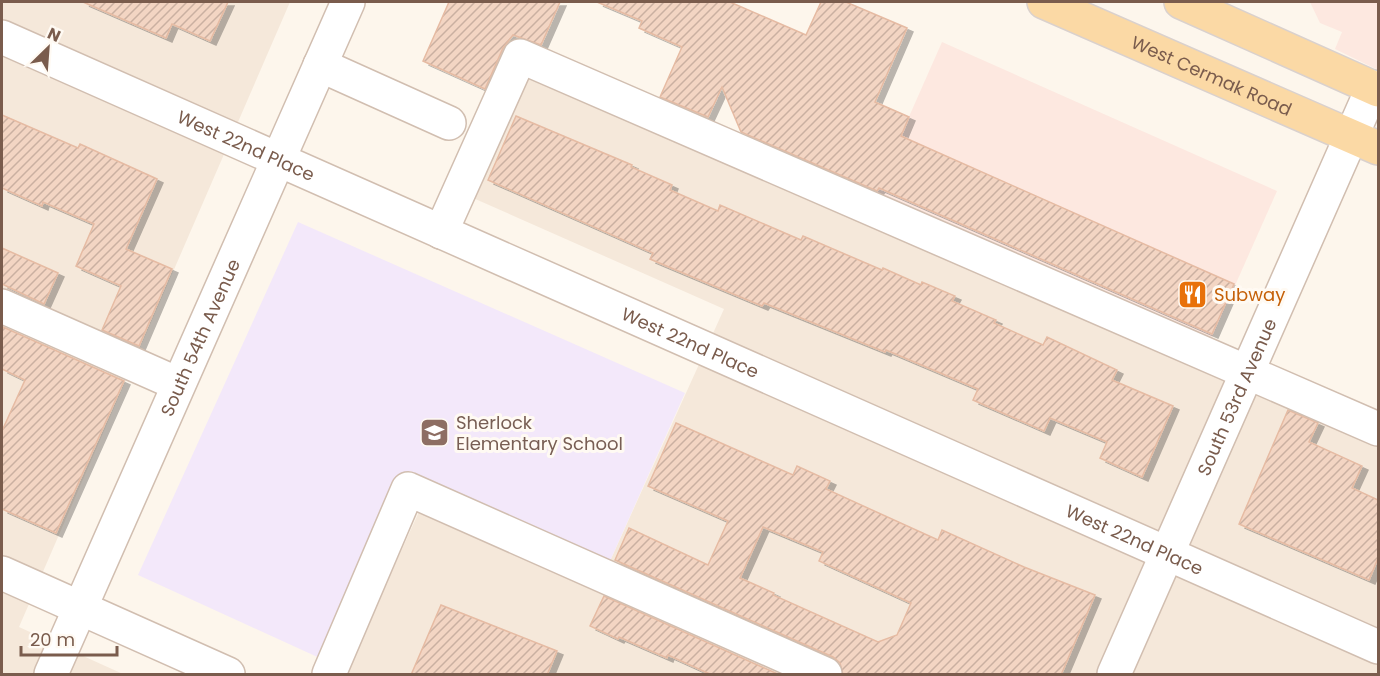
<svg xmlns="http://www.w3.org/2000/svg" width="1380" height="676" viewBox="0 0 1380 676" font-family="Poppins,sans-serif">
  <defs>
    <pattern id="building-hatch" width="6" height="6" patternUnits="userSpaceOnUse" patternTransform="scale(1.5)"><rect width="6" height="6" fill="#f3d5c3"/><path d="M-1 1l2-2M0 6l6-6M5 7l2-2" fill="none" stroke="#cab0a1"/></pattern>
    <filter id="shadow"><feDropShadow dx="6" dy="4" stdDeviation="0" flood-color="#0004"/></filter>
  </defs>
  <rect width="100%" height="100%" fill="#fdf6ec"/>
  <g fill="#f5e8da">
    <path d="M2,2H290L19,627L123,674H2Z"/>
    <path d="M532,65L1378,438V674H345L423,503L601,581L724,309L473,198Z"/>
  </g>
  <g fill="#fde8e0">
    <path d="M1310,2H1378V70L1335,49L1342,32L1320,23Z"/>
    <path d="M942,42L1277,191L1209,344L874,196Z"/>
  </g>
  <path fill="#f3e8fa" d="M298,222L685,393L610,561L410,471L324,660L138,575Z"/>
  <g fill="url(#building-hatch)" stroke="#e6bba3" stroke-width="1.5" fill-rule="evenodd" filter="url(#shadow)">
    <path d="M83,2H228L210,41L172,24L166,38Z"/>
    <path d="M449,2H560L541,45L513,35L503,48L485,89L423,61Z"/>
    <path d="M597,2H730L806,35L821,2H846L907,28L875,102L909,117L901,136L1234,284L1212,334L879,188L877,191L741,132L722,87L708,117L660,97L682,47L639,28L642,21Z"/>
    <path d="M2,115L78,148L80,144L157,179L126,249L172,269L139,346L102,330L121,286L76,266L94,224L43,202L42,206L2,188Z"/>
    <path d="M516,116L632,165L631,167L672,185L670,190L718,211L720,205L801,240L803,236L882,270L883,268L921,285L922,282L955,296L952,301L996,320L994,323L1043,345L1047,337L1117,370L1112,380L1173,406L1142,477L1100,458L1107,442L1050,418L1044,431L973,400L978,389L886,350L885,352L764,303L762,306L683,273L650,259L653,253L488,180Z"/>
    <path d="M2,248L58,273L44,304L2,284Z"/>
    <path d="M3,327L124,381L56,533L2,509V431L25,380L2,369V331Z"/>
    <path d="M1288,410L1318,423L1309,442L1362,466L1352,488L1378,500V558L1369,580L1239,524Z"/>
    <path d="M676,423L793,475L797,466L830,481L826,489L938,540L942,530L1024,567L1095,595L1061,675H843L840,663L833,657L615,560L629,528L708,565L728,521L648,486ZM763,527L823,552L819,561L911,603L897,635L878,642L773,595L774,593L740,578Z"/>
    <path d="M604,596L780,675H712L668,655L667,658L619,637L618,639L590,626Z"/>
    <path d="M441,605L557,651L547,675H411Z"/>
  </g>
  <g fill="none" stroke-linecap="round" stroke-linejoin="round">
    <defs>
      <g id="minor">
        <path id="s1" d="M2,37L1378,647"/>
        <path d="M320,65L449,123"/>
        <path d="M441,232L520,56L1378,429"/>
        <path d="M2,306L178,384"/>
        <path d="M2,573L228,674"/>
        <path id="s2" d="M51,674L348,2"/>
        <path d="M329,674L408,489L825,674"/>
        <path id="s3" d="M1114,674L1373,87"/>
      </g>
      <g id="major">
        <path id="s4" d="M1044,2L1378,148"/>
        <path d="M1181,2L1378,90"/>
      </g>
    </defs>
    <use href="#minor" stroke="#d1beb0" stroke-width="36"/>
    <use href="#major" stroke="#dad1cd" stroke-width="36"/>
    <use href="#minor" stroke="#fff" stroke-width="33"/>
    <use href="#major" stroke="#fbd9a5" stroke-width="33"/>
  </g>
  <defs>
    <symbol id="restaurant-square" viewBox="-11 -11 22 22"><rect x="-9" y="-9" width="18" height="18" rx="4" fill="#e8710a" stroke="#fffaf3"/><path d="M-5-6h1v4h1v-4h1v4h1v-4h1v5L-1.5 .5V6h-2V.5L-5-1ZM5-6V6H3V1.5H1.5Q1.5-4 5-6Z" fill="#fff"/></symbol>
    <symbol id="school-square" viewBox="-11 -11 22 22"><rect x="-9" y="-9" width="18" height="18" rx="4" fill="#8d6e63" stroke="#fffaf3"/><path d="M0-5L7-2L0 1L-7-2ZM-4 1L0 2.5L4 1V4Q0 6-4 4Z" fill="#fff"/></symbol>
  </defs>
  <g fill-rule="evenodd">
    <use href="#restaurant-square" x="1176" y="278" width="33" height="33"/>
    <use href="#school-square" x="418" y="416" width="33" height="33"/>
  </g>
  <g text-anchor="middle" dominant-baseline="central" stroke-width="6" stroke-linejoin="round" paint-order="stroke">
    <g font-size="18" fill="#7a5c4d" stroke="#fffaf3">
      <text stroke="none"><textPath href="#s4" startOffset="183">West Cermak Road</textPath></text>
      <text stroke="none"><textPath href="#s1" startOffset="267">West 22nd Place</textPath></text>
      <text stroke="none"><textPath href="#s2" startOffset="368">South 54th Avenue</textPath></text>
      <text stroke="none"><textPath href="#s1" startOffset="753">West 22nd Place</textPath></text>
      <text stroke="none"><textPath href="#s3" startOffset="303">South 53rd Avenue</textPath></text>
      <text stroke="none"><textPath href="#s1" startOffset="1239">West 22nd Place</textPath></text>
    </g>
    <g font-size="18" fill="#c56008" stroke="#fffaf3" text-anchor="start">
      <text x="1214" y="294">Subway</text>
    </g>
    <g font-size="18" fill="#785e54" stroke="#fffaf3" text-anchor="start">
      <text x="456" y="422">Sherlock<tspan x="456" dy="21">Elementary School</tspan></text>
    </g>
  </g>
  <rect width="1380" height="676" fill="none" stroke="#7a5c4d" stroke-width="6"/>
  <g transform="translate(48 48) rotate(25)" stroke="#fffaf3" stroke-width="4.5" paint-order="stroke">
  <path d="M0-4.5L10 22L0 15L-10 22Z" fill="#7a5c4d"/>
  <text y="-9" font-size="16" font-weight="bold" text-anchor="middle" fill="#7a5c4d">N</text>
  </g>
  <path d="M21 646v9h96v-9" fill="none" stroke="#7a5c4d" stroke-width="3"/>
  <text x="30" y="646" font-size="18" fill="#7a5c4d" stroke="#fffaf3" stroke-width="4.5" paint-order="stroke">20 m</text>
</svg>
